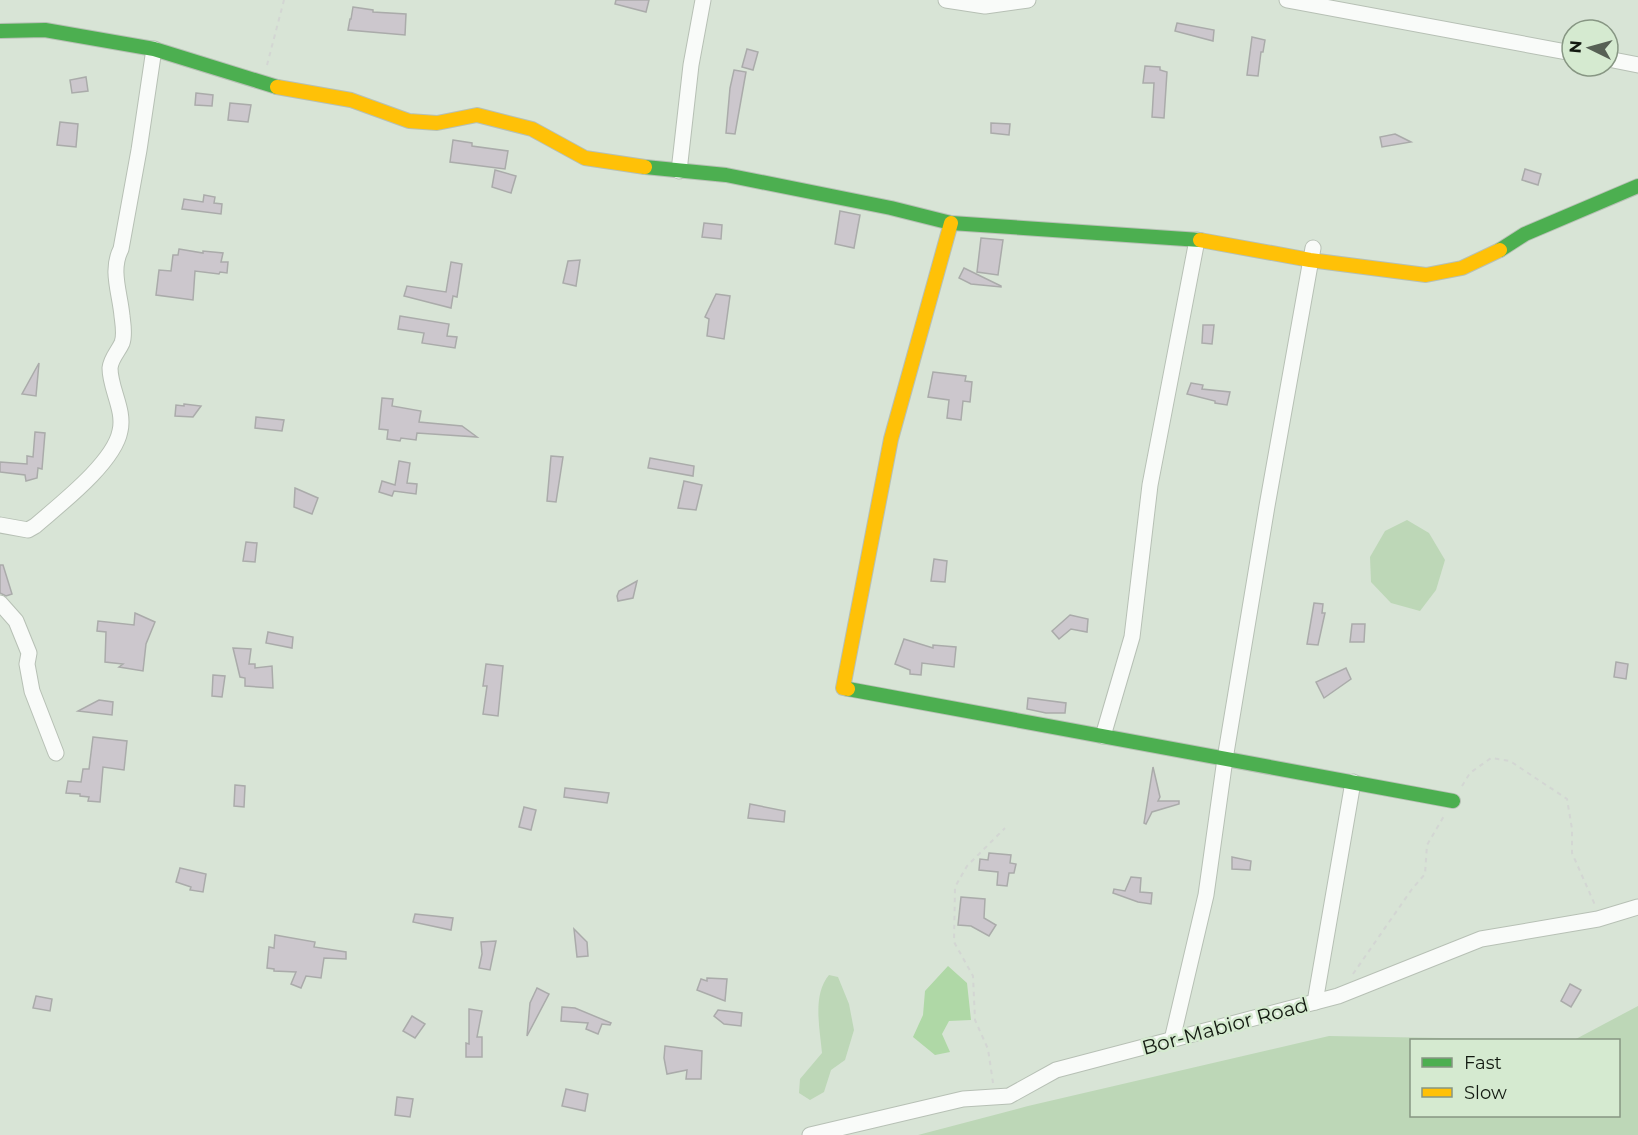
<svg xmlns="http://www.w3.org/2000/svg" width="1638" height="1135" viewBox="0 0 1638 1135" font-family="Montserrat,sans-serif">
  <rect width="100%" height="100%" fill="#d8e4d6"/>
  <g fill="#bdd7b7">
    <path d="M1407,520L1429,533L1445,560L1436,590L1420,611L1391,603L1371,582L1370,557L1385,531Z"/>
    <path d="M829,975L838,977L849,1004L854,1030L845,1060L831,1070L824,1092L810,1100L799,1093L800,1079L822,1053C820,1029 812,995 829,975Z"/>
    <path d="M1638,1006V1135H918L1028,1106L1329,1036L1557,1040H1412V1116H1618V1040H1574Z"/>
  </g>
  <path fill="#afd8a6" d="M948,966L967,983L971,1020L949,1021L942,1034L950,1052L935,1055L913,1037L923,1015L925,991Z"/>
  <g fill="#ccc7cd" stroke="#aaabaa" stroke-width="1.5">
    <path d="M616,0H649L646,12L615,4Z"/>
    <path d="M353,7L373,10V12L406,14L405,35L348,30L350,19H351Z"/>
    <path d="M1177,23L1214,30L1213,41L1175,31Z"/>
    <path d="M1252,37L1265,40L1263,52H1261L1258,76L1247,75Z"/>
    <path d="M747,49L758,52L753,70L742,67Z"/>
    <path d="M1145,66L1160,67V70L1167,72L1164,118L1152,117L1154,83H1143Z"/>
    <path d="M734,70L746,72L735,134L726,133L730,88Z"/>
    <path d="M86,77L88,91L72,93L70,80Z"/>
    <path d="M196,93L213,95L212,106L195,105Z"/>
    <path d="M230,103L251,105L248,122L228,120Z"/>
    <path d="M60,122L78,124L76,147L57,145Z"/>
    <path d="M991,123L1010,124L1009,135L991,133Z"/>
    <path d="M1395,134L1411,142L1382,147L1380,137Z"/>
    <path d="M453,140L472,143V146L508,151L505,169L450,162Z"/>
    <path d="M1525,169L1541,174L1538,185L1522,180Z"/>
    <path d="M495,170L516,176L511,193L492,187Z"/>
    <path d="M204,195L215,197L214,203L222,204L221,214L182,209L184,199L203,202Z"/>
    <path d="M840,211L860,215L854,248L835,244Z"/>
    <path d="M704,223L722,225L721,239L702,237Z"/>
    <path d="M981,238L1003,240L998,275L977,272Z"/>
    <path d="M179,249L203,253V251L223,253L221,262H228L227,273L220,272L219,274L195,271L193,300L156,295L159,270L171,271L173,255H178Z"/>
    <path d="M580,260L576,286L563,283L568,261Z"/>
    <path d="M451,262L462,264L457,297L453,296L451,308L404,296L407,286L446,292Z"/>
    <path d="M964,268L1001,286V287L971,284L959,278Z"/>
    <path d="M716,294L730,296L724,339L707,336L709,319L705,317Z"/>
    <path d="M400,316L449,324L447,336L457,337L455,348L422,343L424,333L398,329Z"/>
    <path d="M1203,325H1214L1212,344L1202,343Z"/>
    <path d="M39,363L36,396L22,394Z"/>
    <path d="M933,372L966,376L965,381L972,382L970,402L963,401L961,420L947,418L949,400L928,397Z"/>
    <path d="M1191,383L1203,385L1202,389L1230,392L1227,405L1215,403V401L1187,394Z"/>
    <path d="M382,398L393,399L392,406L421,411L419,422L462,426L477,437L417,433L416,440L401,438L400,441L387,439L388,430L379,429Z"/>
    <path d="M184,404L201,406L193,417L175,416L176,405L184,406Z"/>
    <path d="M256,417L284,420L282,431L255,428Z"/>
    <path d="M35,432L45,433L42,469L38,468L37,478L26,481L25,475L0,472V462L27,464V456L33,457Z"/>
    <path d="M551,456L563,457L556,502L547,501Z"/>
    <path d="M650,458L694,466L693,476L648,468Z"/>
    <path d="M399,461L410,463L407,483L417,484L416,494L394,491L392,496L379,492L382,481L395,485Z"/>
    <path d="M684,481L702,485L696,510L678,508Z"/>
    <path d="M295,488L318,498L312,514L294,507Z"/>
    <path d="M246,542L257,543L255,562L243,561Z"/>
    <path d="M934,559L947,561L945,582L931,581Z"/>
    <path d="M0,565H3L12,594L6,596L0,593Z"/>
    <path d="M637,581L633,598L618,601L617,596L619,591Z"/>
    <path d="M1314,603L1323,604L1322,613H1325L1318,645L1307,644Z"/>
    <path d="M135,613L155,622L146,644L143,671L119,667L123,664L105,662L106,632L97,631L98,621L134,625Z"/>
    <path d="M1070,615L1088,619L1087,632L1071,629L1059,639L1052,631Z"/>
    <path d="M1352,624H1365L1364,642H1350Z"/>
    <path d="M268,632L293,637L292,648L266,643Z"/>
    <path d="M904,639L933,648V645L956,647L954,667L922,663L921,675L910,674V670L895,664Z"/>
    <path d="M233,648L251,649L249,664H255V668L272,666L273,688L245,686V678L240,677Z"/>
    <path d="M1616,662L1628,664L1626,679L1614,677Z"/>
    <path d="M486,664L503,666L498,716L483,714L487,686H483Z"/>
    <path d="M1346,668L1351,679L1324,698L1316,682Z"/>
    <path d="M213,675L225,676L222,697L212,696Z"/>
    <path d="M1028,698L1066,703L1065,713H1046L1027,709Z"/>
    <path d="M99,700L113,702L112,715L78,711Z"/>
    <path d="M93,737L127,741L124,770L103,767L100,802L88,801L89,797L80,796V794L66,793L68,781L81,782L83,769H89Z"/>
    <path d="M1153,767L1160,797L1158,801H1179V804L1152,812L1146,824L1144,823Z"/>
    <path d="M235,785L245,786L244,807L234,806Z"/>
    <path d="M565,788L609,793L607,803L564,797Z"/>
    <path d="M750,804L785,811L784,822L748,818Z"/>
    <path d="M524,807L536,810L531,830L519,827Z"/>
    <path d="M989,853L1011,855L1010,863L1016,864L1014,873H1009L1007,886L997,885L998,872L979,870L980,859L988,860Z"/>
    <path d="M1232,857L1251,861L1250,870L1232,869Z"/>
    <path d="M180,868L206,874L203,892L190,890L191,887L176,882Z"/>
    <path d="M1131,877L1141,878L1140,892L1152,893L1151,904L1138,902L1113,893L1114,889L1125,891Z"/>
    <path d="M961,897L985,899L984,918L996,925L989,936L971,926L958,925Z"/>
    <path d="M415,914L453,918L451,930L413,922Z"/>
    <path d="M574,929L587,942L588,956L577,957Z"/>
    <path d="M275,935L315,942L314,947L346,952V959L324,958L321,978L306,976L301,988L291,984L296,972L274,971V969L267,968L269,947L274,948Z"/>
    <path d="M496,941L490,970L479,968L482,954L481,942Z"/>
    <path d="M707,978L727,979L725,1001L697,990L701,979L707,981Z"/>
    <path d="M1570,984L1581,990L1571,1007L1561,1001Z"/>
    <path d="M537,988L549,994L527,1036L530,1003Z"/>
    <path d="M36,996L52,999L50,1011L33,1008Z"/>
    <path d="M562,1007L575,1008L611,1023L610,1025L602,1024L598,1034L586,1029L588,1023L561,1021Z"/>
    <path d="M469,1009L482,1011L477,1037H482V1057H466V1043L469,1044Z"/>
    <path d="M718,1010L742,1013L741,1026L724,1024L714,1016Z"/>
    <path d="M412,1016L425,1024L415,1038L403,1031Z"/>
    <path d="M665,1046L702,1051L701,1079H686L687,1070L667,1074L664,1058Z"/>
    <path d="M566,1089L588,1094L585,1111L562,1106Z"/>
    <path d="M397,1097L413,1099L410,1117L395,1115Z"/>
  </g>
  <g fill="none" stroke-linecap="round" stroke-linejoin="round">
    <defs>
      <g id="street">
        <path d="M946,0L985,6L1028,0"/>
        <path d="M1287,0L1572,53"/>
        <path d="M1608,59L1638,65"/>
        <path d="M679,171L691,65L703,0"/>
        <path d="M0,525L28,530L35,526C59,505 114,463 120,431C125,410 110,389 110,368C111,358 118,352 122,343C125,335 123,324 122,316C120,293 110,270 121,249L139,150L154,49"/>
        <path d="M0,603L16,621L29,653L27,664L32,691L56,753"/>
        <path d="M1103,736L1132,637L1150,485L1197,240"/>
        <path d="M1315,1002L1353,782"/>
        <path d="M1172,1040L1206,895L1225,759L1267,506L1313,248"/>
        <path d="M810,1135L963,1099L1009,1096L1056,1070L1338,996L1481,939L1598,919L1638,907"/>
      </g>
      <g id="fast">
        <path d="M0,31L45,30L154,49L277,87"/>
        <path d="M645,167L726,175L891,208L951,223L1200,240"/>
        <path d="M1500,250L1525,234L1638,186"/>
        <path d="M848,689L1453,801"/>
      </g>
      <g id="slow">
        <path d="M277,87L351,100L409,121L437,123L477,115L532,129L585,158L645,167"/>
        <path d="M1200,240L1310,260L1426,275L1462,268L1500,250"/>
        <path d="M848,689L843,688L891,439L951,223"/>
      </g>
    </defs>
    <use href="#street" stroke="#b7c0b5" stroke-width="17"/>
    <use href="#fast" stroke="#b7c0b5" stroke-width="16"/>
    <use href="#slow" stroke="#b7c0b5" stroke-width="16"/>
    <g stroke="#d3d6d3" stroke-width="2" stroke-dasharray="4.5 4.5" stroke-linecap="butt">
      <path d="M267,65L284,0"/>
      <path d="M1462,786L1470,773L1491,758L1510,761L1567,799L1572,829V853L1595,905"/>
      <path d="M1353,974L1412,889L1425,874L1427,845L1444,816"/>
      <path d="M993,1083L988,1049L975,1020L973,976L954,942L955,887L967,866L1005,828"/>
    </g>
    <use href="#street" stroke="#f9fbf9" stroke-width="15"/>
    <use href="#fast" stroke="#4caf50" stroke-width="14"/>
    <use href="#slow" stroke="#ffc107" stroke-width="14"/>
  </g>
  <g text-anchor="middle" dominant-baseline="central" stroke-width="5" stroke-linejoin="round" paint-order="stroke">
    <g font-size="20" fill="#121910" stroke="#d5ead0">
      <text transform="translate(1225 1026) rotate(-15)">Bor-Mabior Road</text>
    </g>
  </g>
  <rect x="1410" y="1039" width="210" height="78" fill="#d5ead0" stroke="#879683" stroke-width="1.5"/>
  <rect x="1422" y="1058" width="30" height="9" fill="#4caf50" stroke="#879683" stroke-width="1.5"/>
  <text x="1464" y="1069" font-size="18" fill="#121910">Fast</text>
  <rect x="1422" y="1088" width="30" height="9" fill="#ffc107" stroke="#879683" stroke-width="1.5"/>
  <text x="1464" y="1099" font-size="18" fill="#121910">Slow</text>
  <g transform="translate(1590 48) rotate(275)"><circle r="28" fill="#d5ead0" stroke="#879683" stroke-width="1.5"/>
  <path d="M0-4.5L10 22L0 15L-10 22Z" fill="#576055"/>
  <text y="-9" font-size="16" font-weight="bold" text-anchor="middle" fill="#121910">N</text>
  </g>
</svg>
